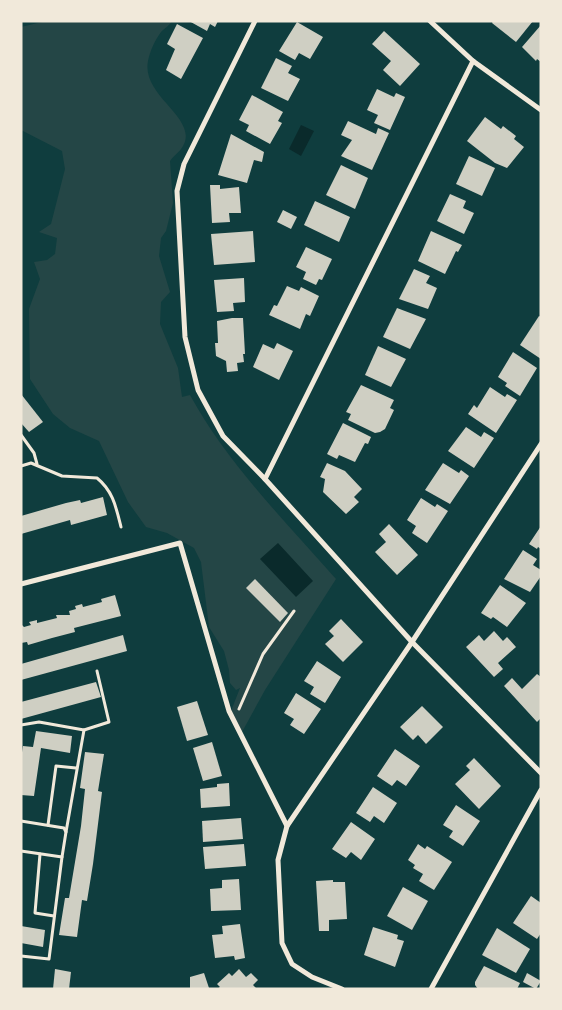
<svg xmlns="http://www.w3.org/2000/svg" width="562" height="1010" viewBox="0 0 562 1010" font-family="Rubik,sans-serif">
  <rect width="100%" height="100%" fill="#0f3d3e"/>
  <path fill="#244646" d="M46,21H172C169,26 165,28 161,32C155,40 150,51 148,61C141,96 199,118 183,146C180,152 174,155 170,161L173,203L166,231L161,238L159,256L170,292L161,302L160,324L178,368L182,397L190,395C227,463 285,521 336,579L265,690L242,732L231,711L240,688L236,690L230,683L229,670L224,651L209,627L201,562L194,548L167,533L146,527L128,502L99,441L70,428L53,414L30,379L29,309L40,279L34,262L47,260L55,254L57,238L39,232L51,224L65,169L62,151L21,130V27Z"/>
  <g fill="#0a2a2b">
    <path d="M301,125L314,131L301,156L289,149Z"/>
    <path d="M278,543L313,581L296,597L260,559Z"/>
  </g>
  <g fill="#cfcfc3">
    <path d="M189,21H218L215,27L210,24L207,31Z"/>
    <path d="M493,21H533L516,42L492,23Z"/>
    <path d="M297,22L323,37L310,59L299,53L295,60L279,51Z"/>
    <path d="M177,24L203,38L181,79L166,70L175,49L167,44Z"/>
    <path d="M541,25V62L537,59L536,61L522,47Z"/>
    <path d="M384,31L420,64L400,86L383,70L391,61L372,44Z"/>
    <path d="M276,58L292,66L288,73L300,79L288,101L261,88Z"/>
    <path d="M377,89L394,97L396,93L405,97L390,130L374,123L378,115L367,110Z"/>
    <path d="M252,95L283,112L278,121L282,123L270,144L246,131L249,125L239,120Z"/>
    <path d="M485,117L501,129L503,126L516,136L514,139L524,147L507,168L495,163L467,141Z"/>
    <path d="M348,121L376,134L378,128L389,133L372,170L341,156L352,140L341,135Z"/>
    <path d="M231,134L264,152L262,162L254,160L247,183L218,175Z"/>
    <path d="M469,156L495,168L482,196L456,184Z"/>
    <path d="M341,165L368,178L355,209L326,195Z"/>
    <path d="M210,185H220V189L239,187L241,213H229L230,222L212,223Z"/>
    <path d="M450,194L466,201L463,208L474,213L464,234L437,221Z"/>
    <path d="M315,201L350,217L339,242L304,225Z"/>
    <path d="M283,210L297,217L291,229L277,222Z"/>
    <path d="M253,231L255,262L214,265L211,234Z"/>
    <path d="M431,231L462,245L458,252L456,251L445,274L418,261Z"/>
    <path d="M306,247L332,259L322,280L319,279L316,285L303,279L306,272L296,267Z"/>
    <path d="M414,269L430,276L426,283L437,288L428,309L399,299Z"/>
    <path d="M244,278L245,302L233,303L234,311L217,312L214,280Z"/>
    <path d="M287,286L299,291L301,287L319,296L310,316L306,314L300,329L269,315L274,305L277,306Z"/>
    <path d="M397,308L426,319L410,349L383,337Z"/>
    <path d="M539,316L541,317V359L520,345Z"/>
    <path d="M232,318H243L245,354H243L244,362L237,363L238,371L227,372L226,361L216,356L215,343H218L217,321Z"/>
    <path d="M277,343L293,351L279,380L253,367L263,344L274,349Z"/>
    <path d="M378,346L406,359L391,387L365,375Z"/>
    <path d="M513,352L537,368L520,396L505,386L507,383L498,377Z"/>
    <path d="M361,385L394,400L390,408L394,410L385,429L380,432L375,433L348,420L351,414L346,412Z"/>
    <path d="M490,387L505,397L507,394L517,400L496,433L468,414L474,405L477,408Z"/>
    <path d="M21,394L43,422L29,432L21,423Z"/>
    <path d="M343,423L371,437L368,444L365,443L355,462L339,455L337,459L327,454Z"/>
    <path d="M466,427L481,437L484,432L494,438L474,468L448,451Z"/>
    <path d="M327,463L345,471L362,489L354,497L359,502L346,514L323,492L325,479L320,477Z"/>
    <path d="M443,463L459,473L461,470L469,476L450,504L425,490Z"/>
    <path d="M103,497L107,515L71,525L70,520L21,534V516L66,503L80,500L81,503Z"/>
    <path d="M421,498L435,507L437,504L448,511L427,543L412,533L416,526L407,520Z"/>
    <path d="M389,524L418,555L397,575L375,552L386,542L379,534Z"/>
    <path d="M541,526V549L538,547L537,549L529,544Z"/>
    <path d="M523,550L537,559L533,565L541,570V576L530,592L504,579Z"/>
    <path d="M255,579L288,613L280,622L246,588Z"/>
    <path d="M500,585L526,603L507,627L493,617L491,619L481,613Z"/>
    <path d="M115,595L121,616L74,628L75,632L52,638L28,645L27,642L21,643V624L24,627L31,625L29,622L37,620V623L57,618L56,615H70L69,611L76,609L75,606L82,604L83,607L102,602L101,599Z"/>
    <path d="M341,619L363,642L343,662L325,644L334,636L329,631Z"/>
    <path d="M494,631L503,641L507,637L516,647L498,663L503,669L494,677L466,647L479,635L484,641Z"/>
    <path d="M123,635L127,651L21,680V664Z"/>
    <path d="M317,661L341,677L325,703L310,694L314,687L304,681Z"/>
    <path d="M537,674L541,677V718L537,722L504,686L512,678L522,689Z"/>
    <path d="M96,682L101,697L21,719V702Z"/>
    <path d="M296,693L321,709L304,734L290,725L294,719L284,713Z"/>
    <path d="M197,701L208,735L187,741L177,707Z"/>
    <path d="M422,706L443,727L426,744L418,735L413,740L400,727Z"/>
    <path d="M36,731L72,736L70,753L41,748L34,796L21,795V759L23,746L33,747Z"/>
    <path d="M212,742L222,776L203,781L193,748Z"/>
    <path d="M395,749L420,766L406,786L397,780L392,786L377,776Z"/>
    <path d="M85,752L104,754L98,791L102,792L93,864L87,901L82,900L77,937L59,935L65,898H69L81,826L85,789L80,788Z"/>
    <path d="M474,758L501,786L479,809L455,784L470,770L466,766Z"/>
    <path d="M229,783L230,806L201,808L200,789L217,787V784Z"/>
    <path d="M373,787L397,803L384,823L374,816L370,822L356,813Z"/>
    <path d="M456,805L480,821L463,846L449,837L453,831L443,825Z"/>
    <path d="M241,818L243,839L203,842L202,821Z"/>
    <path d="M351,822L375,839L361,860L351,852L346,858L332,849Z"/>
    <path d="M244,844L246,866L205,869L203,847Z"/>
    <path d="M418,844L425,849L427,846L452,862L434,890L419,881L423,874L413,868L415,865L408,860Z"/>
    <path d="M239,879L241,910L211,911L210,889L222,888V880Z"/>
    <path d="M333,880V882H345L347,919L329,920V931H319L316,881Z"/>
    <path d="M403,887L428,901L412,930L387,916Z"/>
    <path d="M531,896L541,903V933L537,939L513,923Z"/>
    <path d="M240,924L245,958L235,960L234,956L215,958L212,935L223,934L222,926Z"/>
    <path d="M21,926L45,930L43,947L21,943Z"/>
    <path d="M373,927L398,935L397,939L404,941L395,967L364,955Z"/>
    <path d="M497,928L530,949L516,973L482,955Z"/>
    <path d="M484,966L520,983L517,989H478L475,985V982Z"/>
    <path d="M55,969L71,972L69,989H53Z"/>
    <path d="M239,969L246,977L251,973L258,980L253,985L257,989H217L220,987L217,984L229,973L232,976Z"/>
    <path d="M204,973L209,988L190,989V977Z"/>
    <path d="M527,973L541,981L536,989L523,982Z"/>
  </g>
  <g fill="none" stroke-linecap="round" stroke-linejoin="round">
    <g stroke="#f1e9da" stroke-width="3">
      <path d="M21,435L34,453L37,464"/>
      <path d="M21,466L31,463L62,476L97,478C113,491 116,507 121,527"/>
      <path d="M239,709L263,654L294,611"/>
      <path d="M21,725L39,722L84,730L109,722L97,671"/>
      <path d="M21,821L64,828L66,832L62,857L21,851"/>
      <path d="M48,825L56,766L76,768"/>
      <path d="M66,832L84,730"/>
      <path d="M40,854L35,913L54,916"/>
      <path d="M21,956L49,959L62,857"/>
    </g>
    <g stroke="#f1e9da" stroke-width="5">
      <path d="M255,21L184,164L177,191L185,337L198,390L223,436L265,479L412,642L541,773"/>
      <path d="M430,21L473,61L541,110"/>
      <path d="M265,479L473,61"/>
      <path d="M21,584L180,543L229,711L287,826"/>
      <path d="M342,989L312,977L292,964L282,943L278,860L287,826L412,642L541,444"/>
      <path d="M431,989L541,790"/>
    </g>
  </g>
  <rect width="562" height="1010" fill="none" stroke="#f1e9da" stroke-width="45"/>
</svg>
